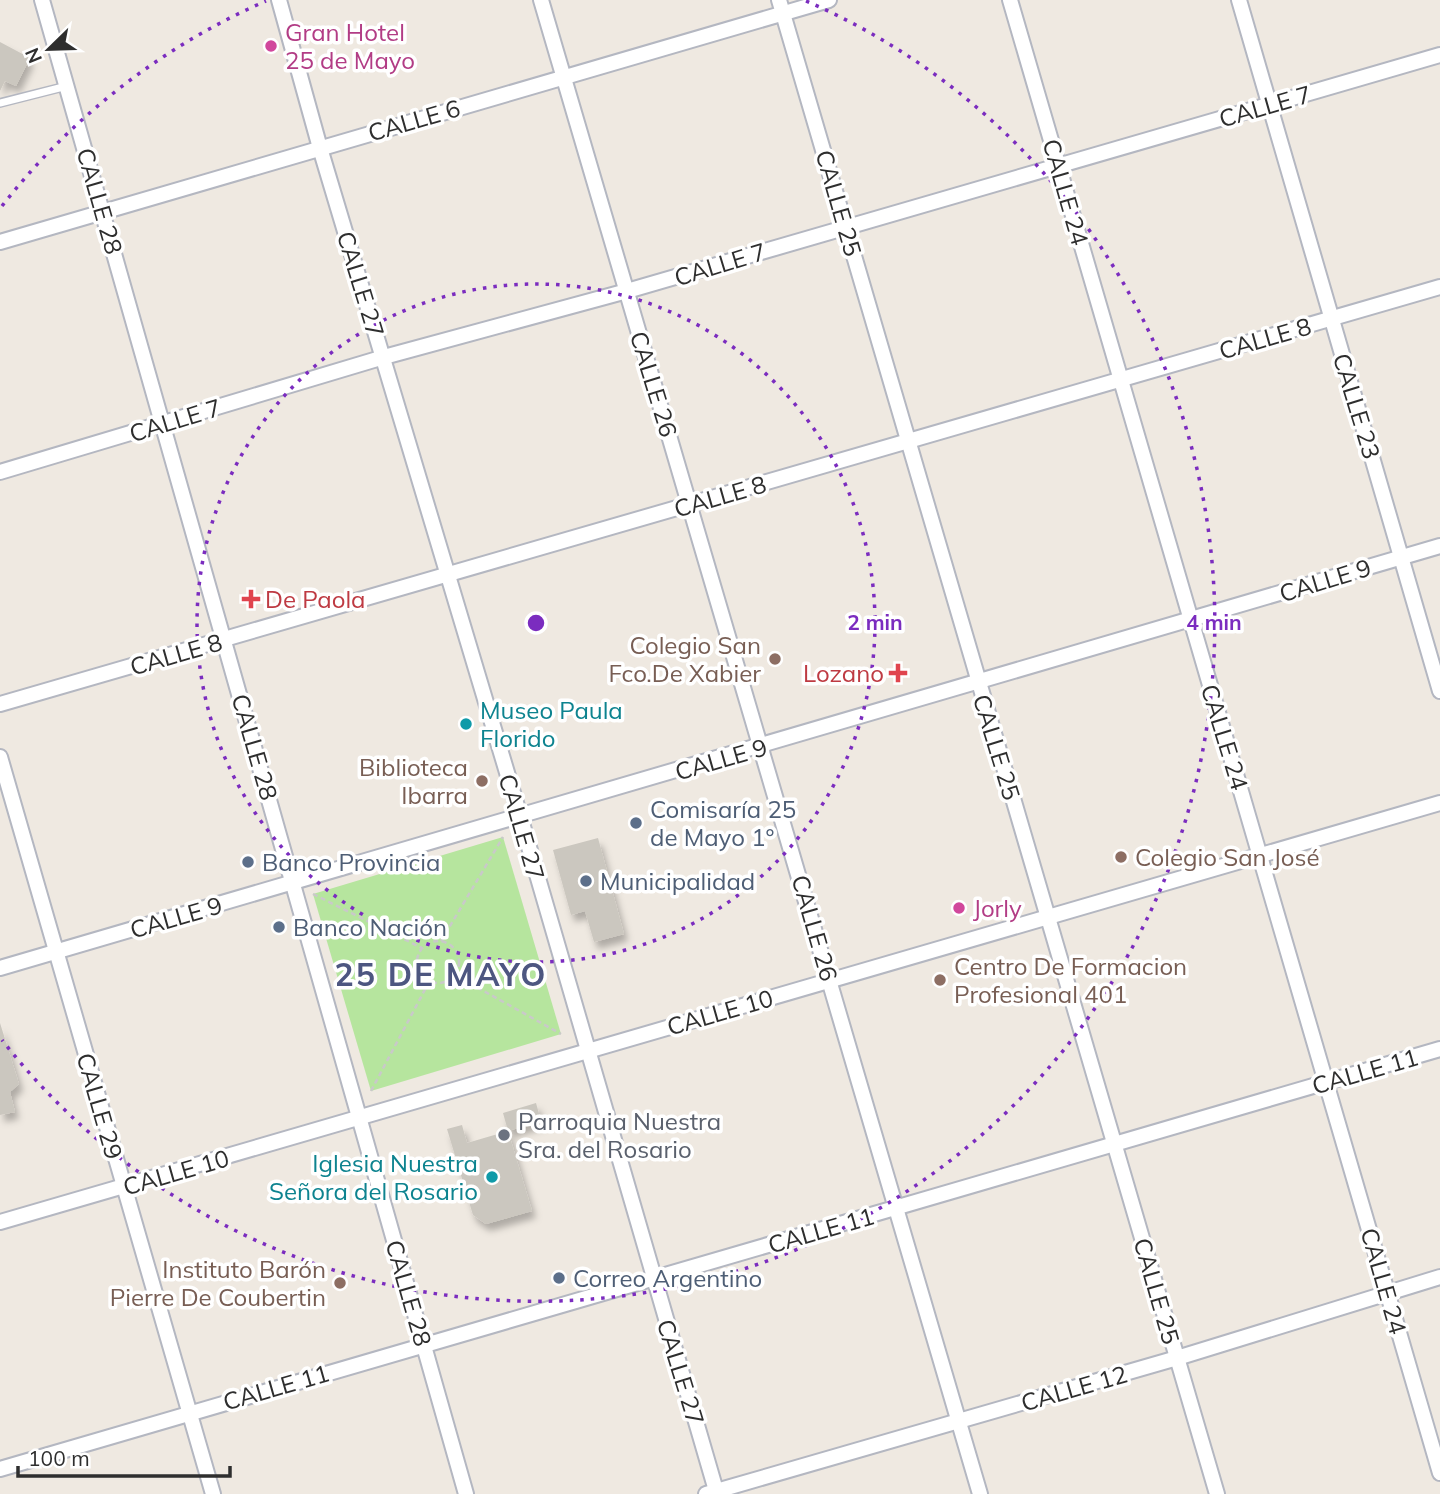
<svg xmlns="http://www.w3.org/2000/svg" width="1440" height="1494" viewBox="0 0 1440 1494" font-family="Mulish,sans-serif">
  <defs>
    <filter id="shadow"><feDropShadow dx="4" dy="7" stdDeviation="3.5" flood-color="#0004"/></filter>
  </defs>
  <rect width="100%" height="100%" fill="#efe9e1"/>
  <path fill="#b6e59e" d="M503,837L561,1034L371,1091L313,894Z"/>
  <g fill="#cbc7bf" filter="url(#shadow)">
    <path d="M0,42L30,58L16,86L5,81L0,91Z"/>
    <path d="M598,838L624,934L594,942L585,911L571,915L553,850Z"/>
    <path d="M0,1023L19,1084L10,1092L15,1112L0,1115Z"/>
    <path d="M536,1103L541,1121L508,1131L532,1211L486,1224L473,1215L447,1129L462,1125L467,1143L508,1131L503,1113Z"/>
  </g>
  <g fill="none" stroke-linecap="round" stroke-linejoin="round">
    <defs>
      <path id="lane" d="M0,103L67,86"/>
      <g id="street">
        <path d="M42,0L466,1494"/>
        <path d="M279,0L320,148L520,816L717,1494"/>
        <path d="M541,0L980,1494"/>
        <path d="M779,0L1217,1494"/>
        <path d="M1010,0L1440,1473"/>
        <path d="M1239,0L1440,691"/>
        <path d="M0,242L829,0"/>
        <path d="M0,472L384,357L627,291L1440,55"/>
        <path d="M0,704L1440,287"/>
        <path d="M0,757L213,1494"/>
        <path d="M0,968L1440,546"/>
        <path d="M0,1222L1440,803"/>
        <path d="M0,1469L1440,1049"/>
        <path d="M706,1494L1177,1358L1440,1277"/>
      </g>
    </defs>
    <use href="#lane" stroke="#b4b7c1" stroke-width="10"/>
    <use href="#street" stroke="#b4b7c1" stroke-width="18"/>
    <g stroke="#c9c9c9" stroke-width="2.5" stroke-dasharray="5 3.5" stroke-linecap="butt">
      <path d="M313,894L422,948"/>
      <circle cx="438" cy="962" r="21"/>
      <path d="M441,941L503,837"/>
      <path d="M455,975L561,1034"/>
      <path d="M371,1091L429,982"/>
    </g>
    <use href="#lane" stroke="#fff" stroke-width="7"/>
    <use href="#street" stroke="#fff" stroke-width="14"/>
  </g>
  <g fill="none" stroke="#7b2cbf" stroke-width="3.5" stroke-dasharray="3.5 7">
    <circle cx="536" cy="623" r="339"/>
    <path d="M2 206A678 678 0 0 1 266 1M806 1A678 678 0 1 1 2 1040"/>
  </g>
  <g fill="#d1479c" stroke="#fff" stroke-width="2.5">
    <circle cx="271" cy="46" r="7"/>
    <circle cx="959" cy="908" r="7"/>
  </g>
  <g fill="#e0444e" stroke="#fff" stroke-width="2.5">
    <path d="M247.5 588.5h7v7h7v7h-7v7h-7v-7h-7v-7h7z"/>
    <path d="M894.5 662.5h7v7h7v7h-7v7h-7v-7h-7v-7h7z"/>
  </g>
  <g fill="#8d6e63" stroke="#fff" stroke-width="2.5">
    <circle cx="775" cy="659" r="7"/>
    <circle cx="482" cy="781" r="7"/>
    <circle cx="1121" cy="857" r="7"/>
    <circle cx="940" cy="980" r="7"/>
    <circle cx="340" cy="1283" r="7"/>
  </g>
  <g fill="#0f9aa8" stroke="#fff" stroke-width="2.5">
    <circle cx="466" cy="724" r="7"/>
    <circle cx="492" cy="1177" r="7"/>
  </g>
  <g fill="#5c6f8a" stroke="#fff" stroke-width="2.5">
    <circle cx="636" cy="823" r="7"/>
    <circle cx="248" cy="862" r="7"/>
    <circle cx="586" cy="881" r="7"/>
    <circle cx="279" cy="927" r="7"/>
    <circle cx="559" cy="1278" r="7"/>
  </g>
  <circle fill="#6b7280" stroke="#fff" stroke-width="2.5" cx="504" cy="1135" r="7"/>
  <g text-anchor="middle" dominant-baseline="central" stroke-width="7" stroke-linejoin="round" paint-order="stroke">
    <g font-size="24" fill="#b23c85" stroke="#fff" text-anchor="start">
      <text x="285" y="32">Gran Hotel<tspan x="285" dy="28">25 de Mayo</tspan></text>
      <text x="973" y="908">Jorly</text>
    </g>
    <g font-size="24" fill="#2e2e2e" stroke="#fff">
      <text transform="translate(1265 106) rotate(-16)">CALLE 7</text>
      <text transform="translate(414 120) rotate(-16)">CALLE 6</text>
      <text transform="translate(1066 192) rotate(74)">CALLE 24</text>
      <text transform="translate(100 201) rotate(74)">CALLE 28</text>
      <text transform="translate(839 203) rotate(74)">CALLE 25</text>
      <text transform="translate(720 264) rotate(-17)">CALLE 7</text>
      <text transform="translate(361 284) rotate(73)">CALLE 27</text>
      <text transform="translate(1265 338) rotate(-16)">CALLE 8</text>
      <text transform="translate(654 384) rotate(73)">CALLE 26</text>
      <text transform="translate(1357 406) rotate(73)">CALLE 23</text>
      <text transform="translate(175 420) rotate(-17)">CALLE 7</text>
      <text transform="translate(720 496) rotate(-16)">CALLE 8</text>
      <text transform="translate(1325 580) rotate(-17)">CALLE 9</text>
      <text transform="translate(176 654) rotate(-16)">CALLE 8</text>
      <text transform="translate(1225 737) rotate(73)">CALLE 24</text>
      <text transform="translate(255 747) rotate(74)">CALLE 28</text>
      <text transform="translate(997 747) rotate(73)">CALLE 25</text>
      <text transform="translate(721 759) rotate(-16)">CALLE 9</text>
      <text transform="translate(522 827) rotate(74)">CALLE 27</text>
      <text transform="translate(176 917) rotate(-16)">CALLE 9</text>
      <text transform="translate(815 928) rotate(74)">CALLE 26</text>
      <text transform="translate(720 1012) rotate(-16)">CALLE 10</text>
      <text transform="translate(1365 1071) rotate(-16)">CALLE 11</text>
      <text transform="translate(100 1106) rotate(74)">CALLE 29</text>
      <text transform="translate(176 1172) rotate(-16)">CALLE 10</text>
      <text transform="translate(821 1230) rotate(-16)">CALLE 11</text>
      <text transform="translate(1384 1281) rotate(74)">CALLE 24</text>
      <text transform="translate(1157 1291) rotate(74)">CALLE 25</text>
      <text transform="translate(409 1293) rotate(74)">CALLE 28</text>
      <text transform="translate(681 1372) rotate(73)">CALLE 27</text>
      <text transform="translate(276 1387) rotate(-16)">CALLE 11</text>
      <text transform="translate(1074 1388) rotate(-16)">CALLE 12</text>
    </g>
    <g font-size="24" fill="#be3a42" stroke="#fff" text-anchor="start">
      <text x="265" y="599">De Paola</text>
      <text x="884" y="673" text-anchor="end">Lozano</text>
    </g>
    <g font-size="24" fill="#785e54" stroke="#fff" text-anchor="end">
      <text x="761" y="645">Colegio San<tspan x="761" dy="28">Fco.De Xabier</tspan></text>
      <text x="468" y="767">Biblioteca<tspan x="468" dy="28">Ibarra</tspan></text>
      <text x="1135" y="857" text-anchor="start">Colegio San José</text>
      <text x="954" y="966" text-anchor="start">Centro De Formacion<tspan x="954" dy="28">Profesional 401</tspan></text>
      <text x="326" y="1269">Instituto Barón<tspan x="326" dy="28">Pierre De Coubertin</tspan></text>
    </g>
    <g font-size="24" fill="#0d838f" stroke="#fff" text-anchor="start">
      <text x="480" y="710">Museo Paula<tspan x="480" dy="28">Florido</tspan></text>
      <text x="478" y="1163" text-anchor="end">Iglesia Nuestra<tspan x="478" dy="28">Señora del Rosario</tspan></text>
    </g>
    <g font-size="24" fill="#4e5e75" stroke="#fff" text-anchor="start">
      <text x="650" y="809">Comisaría 25<tspan x="650" dy="28">de Mayo 1°</tspan></text>
      <text x="262" y="862">Banco Provincia</text>
      <text x="600" y="881">Municipalidad</text>
      <text x="293" y="927">Banco Nación</text>
      <text x="573" y="1278">Correo Argentino</text>
    </g>
    <g font-size="24" fill="#5b616d" stroke="#fff" text-anchor="start">
      <text x="518" y="1121">Parroquia Nuestra<tspan x="518" dy="28">Sra. del Rosario</tspan></text>
    </g>
    <g font-size="32" font-weight="bold" letter-spacing="2" fill="#4d5680" stroke="#fff">
      <text x="441" y="974">25 DE MAYO</text>
    </g>
  </g>
  <circle cx="536" cy="623" r="10" fill="#7b2cbf" stroke="#fff" stroke-width="3.5"/>
  <g font-size="21" text-anchor="middle" font-weight="bold" fill="#7b2cbf" stroke="#fff" stroke-width="7" stroke-linejoin="round" paint-order="stroke">
    <text x="875" y="630">2 min</text>
    <text x="1214" y="630">4 min</text>
  </g>
  <g transform="translate(49 49) rotate(247)" stroke="#ffffff" stroke-width="5" paint-order="stroke">
  <path d="M0-5L12 26L0 18L-12 26Z" fill="#2e2e2e"/>
  <text y="-10" font-size="19" font-weight="bold" text-anchor="middle" fill="#2e2e2e">N</text>
  </g>
  <path d="M18 1466v10h212v-10" fill="none" stroke="#2e2e2e" stroke-width="3.5"/>
  <text x="28" y="1466" font-size="21" fill="#2e2e2e" stroke="#ffffff" stroke-width="5" paint-order="stroke">100 m</text>
</svg>
